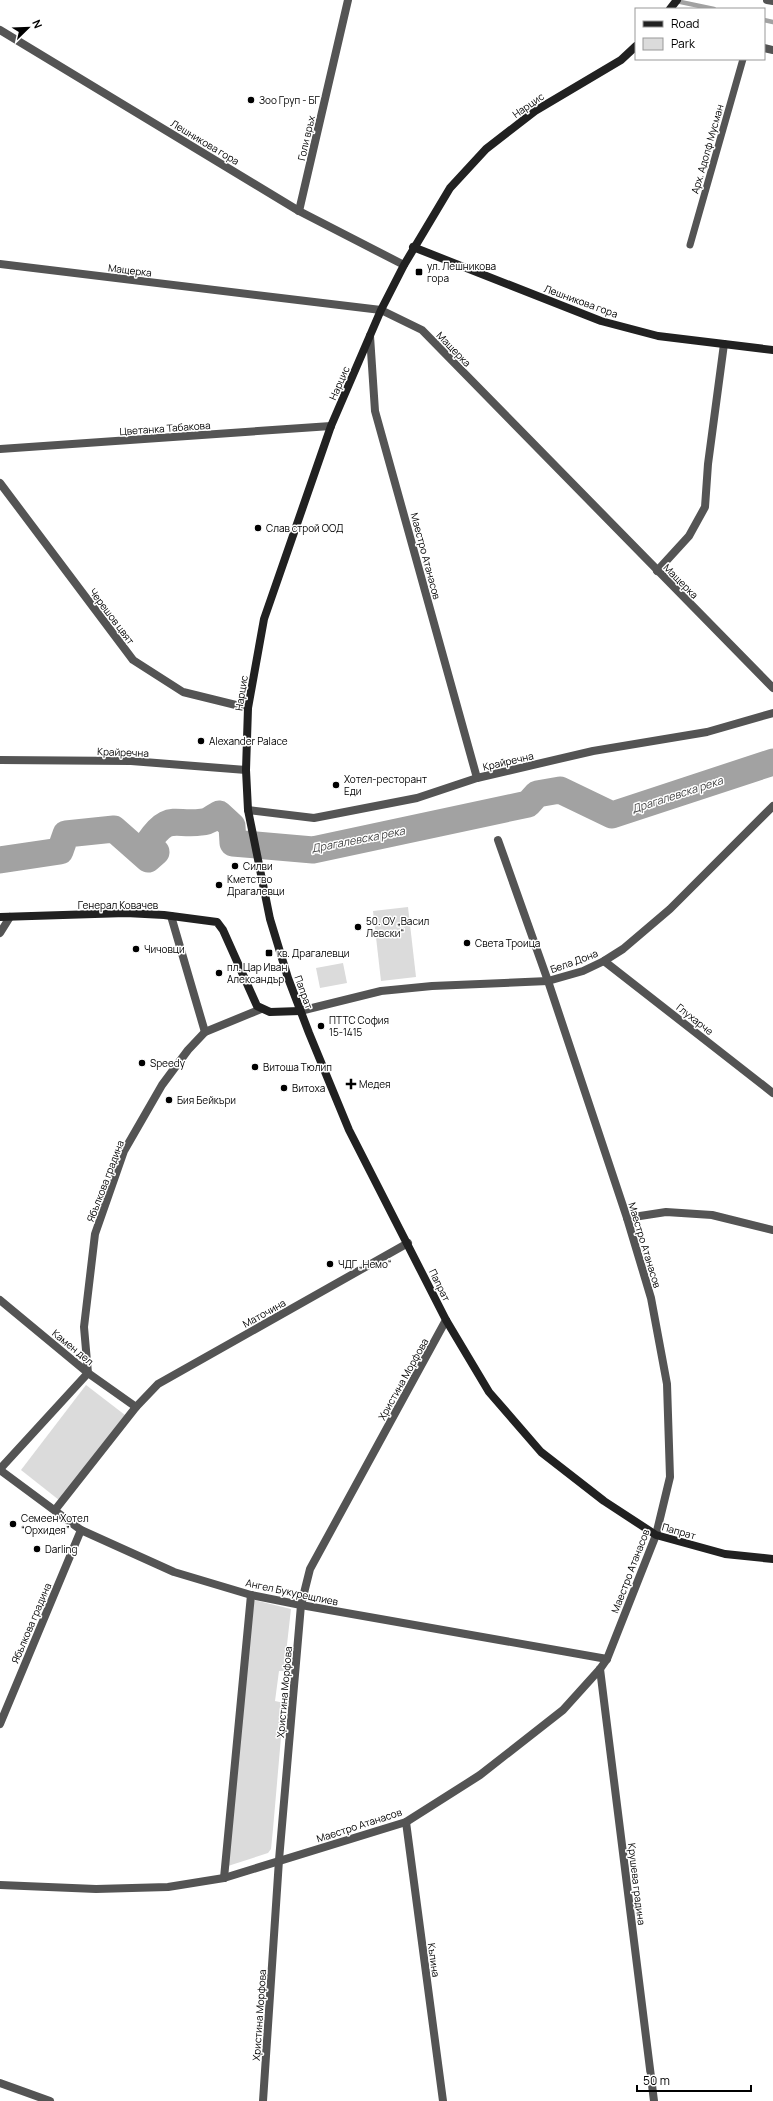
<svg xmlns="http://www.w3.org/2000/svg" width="773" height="2101" viewBox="0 0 773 2101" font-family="Manrope,sans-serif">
  <rect width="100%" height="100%" fill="#fff"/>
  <g fill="#dbdbdb">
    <path d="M408,907L416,977L381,981L373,911Z"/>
    <path d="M343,963L347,983L320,988L316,968Z"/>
    <path d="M86,1385L125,1415L59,1500L21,1470Z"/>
    <path d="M254,1600L291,1609L284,1671H279L275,1701L284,1703L273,1829L271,1849L268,1853L228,1866Z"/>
  </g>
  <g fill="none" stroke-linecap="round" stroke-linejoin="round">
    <g stroke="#a2a2a2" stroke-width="4.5">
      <path d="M676,1L714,9"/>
      <path d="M764,20L773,22"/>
    </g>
    <path stroke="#a2a2a2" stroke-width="27" d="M0,860L60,851L66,834L114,829L148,859L156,852L148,843C169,812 174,826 202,822C208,822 214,817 219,814L232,826L233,843L313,850L528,804L537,794L560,790L612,815L773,762"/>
    <path stroke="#545454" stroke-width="7" d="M690,245L743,59"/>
    <g stroke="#545454" stroke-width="8">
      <path d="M767,0L773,1"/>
      <path d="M0,30L299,211L404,265"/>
      <path d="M764,48L773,50"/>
      <path d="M299,211L348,0"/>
      <path d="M0,264L381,310L422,330L773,688"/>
      <path d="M370,336L375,411L477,778"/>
      <path d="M0,449L331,426"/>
      <path d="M0,483L133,660L183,692L248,708"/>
      <path d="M657,571L689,536L705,507L708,464L724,344"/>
      <path d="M0,760L131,761L246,770"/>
      <path d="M248,810L314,818L417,798L477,778L593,751L707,732L773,713"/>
      <path d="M171,916L205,1032"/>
      <path d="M0,933L10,917"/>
      <path d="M604,961L773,1093"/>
      <path d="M300,1011L381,991L432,986L548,981L583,971L604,961L623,949L670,909L773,806"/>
      <path d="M627,1218L666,1212L712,1215L773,1230"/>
      <path d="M0,1300L88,1373L136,1407"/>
      <path d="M0,1469L88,1373L84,1327L95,1234L124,1151L162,1085L188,1050L205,1032L261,1009"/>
      <path d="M0,1470L81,1530L174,1572L251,1595L301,1605L607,1659"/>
      <path d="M55,1510L136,1407L158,1384L408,1243"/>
      <path d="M600,1669L654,2101"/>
      <path d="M0,1724L81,1530"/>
      <path d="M406,1822L443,2101"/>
      <path d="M224,1878L251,1595"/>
      <path d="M0,1885L96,1889L168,1887L224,1878L406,1822L480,1775L563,1710L600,1669L607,1659L656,1535L670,1477L667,1384L651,1298L627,1218L548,981L498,840"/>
      <path d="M0,2083L50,2101"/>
      <path d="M263,2101L279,1860L301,1605L310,1569L446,1320"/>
    </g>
    <g stroke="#212121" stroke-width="8">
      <path d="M670,9L677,0"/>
      <path d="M636,46L621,60L535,111L486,149L450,188L404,265L381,310L331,426L264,619L248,708L246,770L248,810L270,919L288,978L309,1033L349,1130L446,1320L489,1392L541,1452L604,1501L656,1535L725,1554L773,1559"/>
      <path d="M413,247L601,321L658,336L773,350"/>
      <path d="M0,917L126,913L164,915L217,922L223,930L257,1006L270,1012L300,1011"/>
    </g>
  </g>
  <g fill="#000" stroke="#fff" stroke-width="1.5">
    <circle cx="251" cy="100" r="4"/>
    <rect x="415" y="268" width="8" height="8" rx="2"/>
    <circle cx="258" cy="528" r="4"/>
    <circle cx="201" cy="741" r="4"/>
    <circle cx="336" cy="785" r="4"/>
    <circle cx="235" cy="866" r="4"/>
    <circle cx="219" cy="885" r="4"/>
    <circle cx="358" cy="927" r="4"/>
    <circle cx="467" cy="943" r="4"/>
    <circle cx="136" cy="949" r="4"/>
    <rect x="265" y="949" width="8" height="8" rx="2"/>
    <circle cx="219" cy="973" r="4"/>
    <circle cx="321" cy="1026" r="4"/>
    <circle cx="142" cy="1063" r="4"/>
    <circle cx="255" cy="1067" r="4"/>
    <path d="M349 1078h4v4h4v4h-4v4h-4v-4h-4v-4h4z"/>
    <circle cx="284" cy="1088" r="4"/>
    <circle cx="169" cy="1100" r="4"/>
    <circle cx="330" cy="1264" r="4"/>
    <circle cx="13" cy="1524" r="4"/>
    <circle cx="37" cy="1549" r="4"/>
  </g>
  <g text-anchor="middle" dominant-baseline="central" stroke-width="3" stroke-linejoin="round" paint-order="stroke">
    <g font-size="10" fill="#000" stroke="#fff" text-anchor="start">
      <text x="259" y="100">Зоо Груп - БГ</text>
      <text x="427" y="266">ул. Лешникова<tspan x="427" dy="12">гора</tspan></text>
      <text x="266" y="528">Слав строй ООД</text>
      <text x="209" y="741">Alexander Palace</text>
      <text x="344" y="779">Хотел-ресторант<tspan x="344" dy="12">Еди</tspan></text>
      <text x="243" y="866">Силви</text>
      <text x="227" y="879">Кметство<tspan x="227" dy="12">Драгалевци</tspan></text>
      <text x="366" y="921">50. ОУ „Васил<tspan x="366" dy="12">Левски“</tspan></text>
      <text x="475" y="943">Света Троица</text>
      <text x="144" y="949">Чичовци</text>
      <text x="277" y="953">кв. Драгалевци</text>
      <text x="227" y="967">пл. Цар Иван<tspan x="227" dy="12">Александър</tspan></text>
      <text x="329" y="1020">ПТТС София<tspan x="329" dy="12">15-1415</tspan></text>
      <text x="150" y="1063">Speedy</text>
      <text x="263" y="1067">Витоша Тюлип</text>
      <text x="359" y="1084">Медея</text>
      <text x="292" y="1088">Витоха</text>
      <text x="177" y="1100">Бия Бейкъри</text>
      <text x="338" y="1264">ЧДГ „Немо“</text>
      <text x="21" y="1518">Семеен Хотел<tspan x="21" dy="12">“Орхидея”</tspan></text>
      <text x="45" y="1549">Darling</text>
    </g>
    <g font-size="10" fill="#000" stroke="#fff">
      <text transform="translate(528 105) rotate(-35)">Нарцис</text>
      <text transform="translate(306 138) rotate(-77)">Голи връх</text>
      <text transform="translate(205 142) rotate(31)">Лешникова гора</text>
      <text transform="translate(707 149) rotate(-74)">Арх. Адолф Мусман</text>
      <text transform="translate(130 270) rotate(7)">Мащерка</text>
      <text transform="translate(581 301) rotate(20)">Лешникова гора</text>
      <text transform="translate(454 349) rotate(46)">Мащерка</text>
      <text transform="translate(339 383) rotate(-66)">Нарцис</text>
      <text transform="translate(165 428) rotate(-4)">Цветанка Табакова</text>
      <text transform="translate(426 556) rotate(75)">Маестро Атанасов</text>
      <text transform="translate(681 581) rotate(45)">Мащерка</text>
      <text transform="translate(112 616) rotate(53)">Черешов цвят</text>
      <text transform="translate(241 693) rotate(-81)">Нарцис</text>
      <text transform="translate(123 752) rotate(2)">Крайречна</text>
      <text transform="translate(508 761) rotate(-13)">Крайречна</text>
      <text x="118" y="905">Генерал Ковачев</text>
      <text transform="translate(574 961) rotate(-20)">Бела Дона</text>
      <text transform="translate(304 992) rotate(70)">Папрат</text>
      <text transform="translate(695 1019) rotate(38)">Глухарче</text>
      <text transform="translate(105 1181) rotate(-69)">Ябълкова градина</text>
      <text transform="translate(645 1245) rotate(73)">Маестро Атанасов</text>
      <text transform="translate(440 1285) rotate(64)">Папрат</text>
      <text transform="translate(264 1313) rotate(-29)">Маточина</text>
      <text transform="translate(73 1347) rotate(39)">Камен дел</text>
      <text transform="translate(403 1379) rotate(-61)">Христина Морфова</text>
      <text transform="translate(679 1531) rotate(16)">Папрат</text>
      <text transform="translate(630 1571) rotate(-69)">Маестро Атанасов</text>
      <text transform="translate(292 1592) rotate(12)">Ангел Букурещлиев</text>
      <text transform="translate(31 1623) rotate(-67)">Ябълкова градина</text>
      <text transform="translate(284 1692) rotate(-85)">Христина Морфова</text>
      <text transform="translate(359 1825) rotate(-18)">Маестро Атанасов</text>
      <text transform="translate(637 1884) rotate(83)">Крушева градина</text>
      <text transform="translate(434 1960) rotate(82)">Къпина</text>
      <text transform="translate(259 2015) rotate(-86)">Христина Морфова</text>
    </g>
    <g font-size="11" font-style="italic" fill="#434343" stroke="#fff">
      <text transform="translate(677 794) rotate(-18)">Драгалевска река</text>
      <text transform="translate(358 839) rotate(-11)">Драгалевска река</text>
    </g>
  </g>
  <rect x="635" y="8" width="130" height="52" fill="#ffffff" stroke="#999999"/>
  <rect x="643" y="21" width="20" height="6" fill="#212121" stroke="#999999"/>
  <text x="671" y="28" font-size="12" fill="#000000">Road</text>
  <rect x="643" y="38" width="20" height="12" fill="#dbdbdb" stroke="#999999"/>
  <text x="671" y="48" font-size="12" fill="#000000">Park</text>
  <g transform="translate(28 28) rotate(67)" stroke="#ffffff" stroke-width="3" paint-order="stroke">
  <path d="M0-3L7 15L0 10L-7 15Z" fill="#000000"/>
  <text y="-6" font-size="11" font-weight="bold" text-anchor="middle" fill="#000000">N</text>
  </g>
  <path d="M637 2085v6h114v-6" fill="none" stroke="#000000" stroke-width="2"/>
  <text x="643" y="2085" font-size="12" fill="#000000" stroke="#ffffff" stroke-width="3" paint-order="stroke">50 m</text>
</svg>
